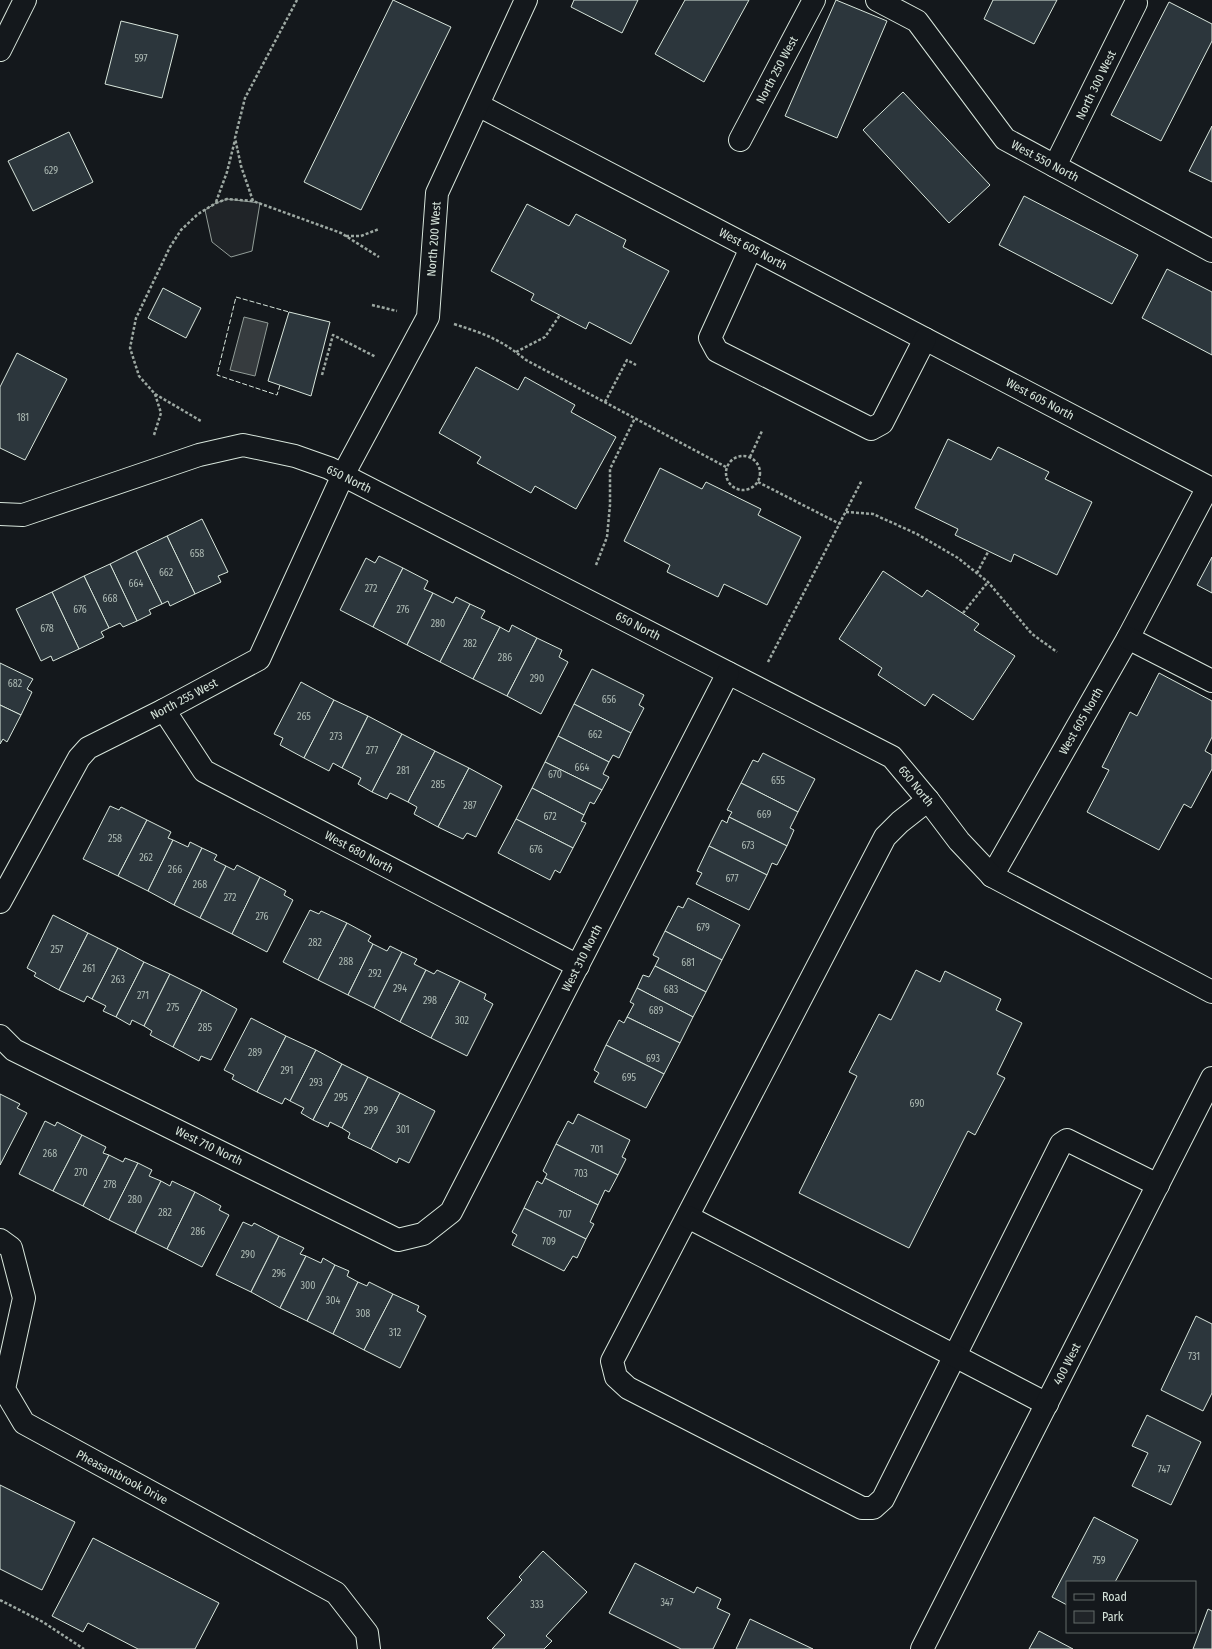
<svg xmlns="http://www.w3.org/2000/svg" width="1212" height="1649" viewBox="0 0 1212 1649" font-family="'Fira Sans Condensed',sans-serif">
  <rect width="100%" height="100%" fill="#14181c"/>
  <path fill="#202428" stroke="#939e99" d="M227,199L260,203L252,251L231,257L212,242L205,210L216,203Z"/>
  <path fill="#363b3e" stroke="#939e99" d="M244,317L268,323L255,376L230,370Z"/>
  <g fill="#2c363c" stroke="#d8e6dc">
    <path d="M393,0L451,27L361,210L304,182Z"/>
    <path d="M574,0H638L622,33L571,7Z"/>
    <path d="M685,0H749L704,82L655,54Z"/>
    <path d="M836,0L887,21L837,138L785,116Z"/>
    <path d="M993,0H1057L1034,44L984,19Z"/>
    <path d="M1169,2L1212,24V41L1161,141L1111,115Z"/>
    <path d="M121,21L178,35L162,98L105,84Z"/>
    <path d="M903,92L990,185L949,223L863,130Z"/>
    <path d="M1212,126V182L1189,171Z"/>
    <path d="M69,132L93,182L33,211L8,161Z"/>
    <path d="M1024,196L1138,255L1112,304L999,245Z"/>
    <path d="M527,204L569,226L576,214L626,240L623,247L669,271L631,344L589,322L586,329L531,300L534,294L491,271Z"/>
    <path d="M1167,269L1212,292V355L1142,318Z"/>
    <path d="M163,288L201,308L186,338L148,318Z"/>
    <path d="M289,312L330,322L311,396L268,381Z"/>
    <path d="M17,353L67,379L25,460L0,448V387Z"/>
    <path d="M476,367L518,390L525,377L575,405L571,412L616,437L576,509L535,486L531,493L477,463L481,457L439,433Z"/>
    <path d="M948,439L991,460L998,447L1049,472L1045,479L1092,502L1057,575L1014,554L1011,562L955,535L958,529L915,508Z"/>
    <path d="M660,468L702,489L706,482L761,509L758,515L801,537L767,605L724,584L718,597L667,572L670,565L624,541Z"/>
    <path d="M202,519L228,572L218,576L221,582L195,594L167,536Z"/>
    <path d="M167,536L195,594L170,606L168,601L162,604L136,551Z"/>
    <path d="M136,551L162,604L149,610L151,614L137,621L110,564Z"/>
    <path d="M379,556L403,568L373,627L340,610L366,558L375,563Z"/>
    <path d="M1212,557V593L1197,585Z"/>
    <path d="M110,564L137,621L123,627L120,623L109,628L84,576Z"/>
    <path d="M403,568L428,581L424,589L433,593L407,645L373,627Z"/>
    <path d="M883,571L922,597L927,590L979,624L974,630L1015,656L973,720L933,694L925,706L878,675L882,668L839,639Z"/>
    <path d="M84,576L109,628L101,632L104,637L79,649L52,592Z"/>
    <path d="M52,592L79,649L53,661L51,656L41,661L16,609Z"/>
    <path d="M433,593L453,603L456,597L470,604L440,662L407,645Z"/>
    <path d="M470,604L485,611L481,618L500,627L473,679L440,662Z"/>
    <path d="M512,625L537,638L507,696L473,679L500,627L509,632Z"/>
    <path d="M537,638L562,650L559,657L568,662L541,714L507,696Z"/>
    <path d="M0,663L33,679L27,689L32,692L21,715L0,705Z"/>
    <path d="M592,669L644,695L639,705L644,708L631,733L574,704Z"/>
    <path d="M1159,673L1212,701V737L1205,751L1212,755V769L1191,808L1184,804L1159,850L1087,812L1109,770L1102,767L1130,712L1137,716Z"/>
    <path d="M301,682L334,700L304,758L280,745L283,738L274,734Z"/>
    <path d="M334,700L368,716L342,768L333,763L329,771L304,758Z"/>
    <path d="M574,704L631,733L619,758L613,755L609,762L558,736Z"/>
    <path d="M0,705L21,715L7,742L3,739L0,744Z"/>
    <path d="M368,716L402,734L372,792L358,784L361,778L342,768Z"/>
    <path d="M402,734L435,751L408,802L390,793L387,799L372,792Z"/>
    <path d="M558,736L609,762L603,774L609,777L602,790L545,762Z"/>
    <path d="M435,751L469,768L438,827L414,814L417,807L408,802Z"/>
    <path d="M763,753L815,779L798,812L741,783L753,760L758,762Z"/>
    <path d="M545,762L602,790L594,804L590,802L584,815L532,788Z"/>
    <path d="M469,768L502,786L476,837L467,833L463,839L438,827Z"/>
    <path d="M741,783L798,812L790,828L794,830L787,846L729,817L732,812L727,810Z"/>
    <path d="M532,788L584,815L581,821L586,823L573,848L516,819Z"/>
    <path d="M110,806L119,810L121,807L147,820L118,876L83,859Z"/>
    <path d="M729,817L787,846L777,865L772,863L767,875L709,846L722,820L727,823Z"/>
    <path d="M516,819L573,848L560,873L555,870L550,880L498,853Z"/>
    <path d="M147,820L171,832L168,838L173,840L148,891L118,876Z"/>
    <path d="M173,840L188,847L190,842L202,848L174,905L148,891Z"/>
    <path d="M709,846L767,875L749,910L696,884L702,873L697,871Z"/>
    <path d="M202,848L217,855L214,860L226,866L200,918L174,905Z"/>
    <path d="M237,865L260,877L232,934L200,918L226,866L234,870Z"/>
    <path d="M260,877L286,891L284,895L293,900L267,952L232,934Z"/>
    <path d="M688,898L740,925L722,960L665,931L678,906L683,908Z"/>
    <path d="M310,910L319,914L321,911L347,923L318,980L283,962Z"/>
    <path d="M53,915L88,933L59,990L34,976L36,973L27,968Z"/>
    <path d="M347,923L371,936L368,941L373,944L348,995L318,980Z"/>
    <path d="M665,931L722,960L706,992L655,966L659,958L653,955Z"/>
    <path d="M88,933L118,948L92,999L87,996L84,1002L59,990Z"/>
    <path d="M373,944L387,951L390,946L402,952L374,1008L348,995Z"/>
    <path d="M118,948L144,962L116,1017L103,1011L106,1006L92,999Z"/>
    <path d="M402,952L417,959L414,964L426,970L400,1022L374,1008Z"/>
    <path d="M144,962L170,974L144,1026L132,1020L130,1025L116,1017Z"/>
    <path d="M655,966L706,992L693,1017L637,988L643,975L649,977Z"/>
    <path d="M426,970L434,974L437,970L460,981L431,1038L400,1022Z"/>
    <path d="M916,970L940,982L945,971L1001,999L996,1010L1022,1023L997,1074L1005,1078L975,1135L968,1131L909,1248L799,1193L857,1076L849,1072L879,1014L891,1020Z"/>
    <path d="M170,974L202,990L173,1047L150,1035L152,1031L144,1026Z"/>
    <path d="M460,981L486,994L484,999L493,1004L467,1056L431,1038Z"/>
    <path d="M637,988L693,1017L680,1043L627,1017L634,1004L630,1002Z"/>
    <path d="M202,990L237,1009L211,1060L201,1056L199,1061L173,1047Z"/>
    <path d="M627,1017L680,1043L664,1074L606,1045L619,1020L624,1023Z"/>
    <path d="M251,1018L286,1036L257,1092L232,1079L234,1075L224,1070Z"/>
    <path d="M286,1036L316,1050L290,1101L285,1098L282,1104L257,1092Z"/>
    <path d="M606,1045L664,1074L646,1108L594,1082L599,1073L594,1070Z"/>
    <path d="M316,1050L342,1064L313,1120L301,1113L304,1108L290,1101Z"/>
    <path d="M342,1064L368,1077L342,1128L330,1122L328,1127L313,1120Z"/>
    <path d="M368,1077L400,1093L371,1149L348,1138L350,1133L342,1128Z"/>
    <path d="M400,1093L435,1111L409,1163L399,1158L397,1163L371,1149Z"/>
    <path d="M0,1094L20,1104L17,1108L27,1113L0,1165Z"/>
    <path d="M578,1114L630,1140L622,1157L626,1159L618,1175L556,1144L568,1121L573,1124Z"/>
    <path d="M45,1121L55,1126L57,1122L82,1135L53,1191L19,1174Z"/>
    <path d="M82,1135L106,1147L103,1153L109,1155L83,1206L53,1191Z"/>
    <path d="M556,1144L618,1175L609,1192L605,1190L598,1205L545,1178L547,1174L543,1171Z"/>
    <path d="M109,1155L123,1162L125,1158L138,1163L109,1220L83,1206Z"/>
    <path d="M138,1163L152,1170L149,1176L161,1181L135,1233L109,1220Z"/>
    <path d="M545,1178L598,1205L590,1222L594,1224L586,1239L524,1208L537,1181L542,1184Z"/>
    <path d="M161,1181L170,1186L172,1181L195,1192L167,1249L135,1233Z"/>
    <path d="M195,1192L221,1206L219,1210L229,1215L202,1267L167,1249Z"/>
    <path d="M524,1208L586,1239L577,1258L573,1256L564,1271L512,1245L517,1235L512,1232Z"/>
    <path d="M243,1222L252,1226L254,1223L279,1236L251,1292L216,1275Z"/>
    <path d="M279,1236L304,1248L300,1254L306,1256L280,1308L251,1292Z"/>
    <path d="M306,1256L321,1263L323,1258L335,1265L307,1321L280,1308Z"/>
    <path d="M335,1265L349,1271L347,1276L358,1282L333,1334L307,1321Z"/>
    <path d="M358,1282L367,1286L369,1282L393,1294L364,1350L333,1334Z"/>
    <path d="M393,1294L419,1306L417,1311L426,1316L400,1368L364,1350Z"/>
    <path d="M1196,1316L1212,1324V1393L1203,1411L1161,1390Z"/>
    <path d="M1147,1415L1201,1442L1171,1505L1132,1486L1148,1453L1132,1446Z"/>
    <path d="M0,1485L75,1522L42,1590L0,1569Z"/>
    <path d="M1094,1517L1138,1540L1115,1582H1067V1605L1052,1597Z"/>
    <path d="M93,1538L219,1603L195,1649H138L88,1623L83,1632L52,1616Z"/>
    <path d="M543,1551L587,1592L546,1636L552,1641L544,1649H492L505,1635L487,1618L522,1580L519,1577Z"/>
    <path d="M635,1563L694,1593L697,1587L721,1599L717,1608L730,1614L713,1649H681L609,1613Z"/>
    <path d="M1208,1609L1212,1611V1649H1193Z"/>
    <path d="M750,1619L813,1649H736Z"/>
    <path d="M1039,1631L1073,1649H1029Z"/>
  </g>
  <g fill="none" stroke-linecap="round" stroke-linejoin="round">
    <defs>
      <g id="minor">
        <path d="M877,0L917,21L1005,139L1212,251"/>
        <path d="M0,50L25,0"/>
        <path d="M478,105L1208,487L1128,638L992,876"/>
        <path d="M740,140L814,0"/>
        <path d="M1055,166L1136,3"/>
        <path d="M751,248L710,338L717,351L871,429L882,423L925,339"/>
        <path d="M0,514L23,515L199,455L243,445L295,456L329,468L892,757L928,800L959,841L992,876L1212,992"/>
        <path d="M1128,638L1212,681"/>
        <path d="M164,710L204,771L578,966"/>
        <path d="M928,800L900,822L885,837L612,1361L616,1377L628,1388L862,1508H873L883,1499L1061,1144L1067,1140L1158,1185"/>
        <path d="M0,902L79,758L88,748L164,710L259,659L343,475L428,317L437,193L526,0"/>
        <path d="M0,1036L14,1050L398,1240L423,1234L451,1212L728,673"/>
        <path d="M688,1217L1047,1404"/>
        <path d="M0,1240L11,1248L24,1298L4,1389L24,1423L336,1593L367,1633L369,1649"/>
        <path d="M922,1649L1212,1078"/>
      </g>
    </defs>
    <use href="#minor" stroke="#d8e6dc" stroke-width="24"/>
    <g stroke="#9da8a2" stroke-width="2.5" stroke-dasharray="3 2" stroke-linecap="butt">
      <path d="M253,201L241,166L235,138L245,98L297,0"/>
      <path d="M216,202L227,172L235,140"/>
      <path d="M346,236H361L379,229"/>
      <path d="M372,305L397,311"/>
      <path d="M454,324C485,334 500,339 526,360L726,467"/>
      <path d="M516,352L545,337L560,315"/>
      <path d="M322,375L333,335L376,357"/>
      <path d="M155,394L201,421"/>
      <path d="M605,402L627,360L636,365"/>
      <path d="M154,435L161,413L155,394L139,376L130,348L136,318L170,247L181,230L198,214L216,203L227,199L253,201L341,233L379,257"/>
      <circle cx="743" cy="473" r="17"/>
      <path d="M750,457L762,431"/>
      <path d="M758,482L840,524"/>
      <path d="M846,512L873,514L917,534L958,558L988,582L1032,634L1057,652"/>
      <path d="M596,565L607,537L610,505V469L635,418"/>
      <path d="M977,573L988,552"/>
      <path d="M963,613L988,582"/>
      <path d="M768,662L862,480"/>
      <path d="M0,1600L43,1622L84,1649"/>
    </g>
    <use href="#minor" stroke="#14181c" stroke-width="22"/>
    <path stroke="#d8e6dc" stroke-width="1" stroke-dasharray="5 2" stroke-linecap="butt" d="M280,385L277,395L217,375L236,297L289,312"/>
  </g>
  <g text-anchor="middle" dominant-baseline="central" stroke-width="3" stroke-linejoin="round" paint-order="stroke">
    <g font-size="10" fill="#adbab4">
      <text x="141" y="59">597</text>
      <text x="51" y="171">629</text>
      <text x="23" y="418">181</text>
      <text x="197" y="554">658</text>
      <text x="166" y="573">662</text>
      <text x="136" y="584">664</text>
      <text x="371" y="589">272</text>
      <text x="110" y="599">668</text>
      <text x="80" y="610">676</text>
      <text x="403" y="610">276</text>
      <text x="438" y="624">280</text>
      <text x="47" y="629">678</text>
      <text x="470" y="644">282</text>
      <text x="505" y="658">286</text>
      <text x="537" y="679">290</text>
      <text x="15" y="684">682</text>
      <text x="609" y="700">656</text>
      <text x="304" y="717">265</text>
      <text x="595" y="735">662</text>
      <text x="336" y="737">273</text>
      <text x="372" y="751">277</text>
      <text x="582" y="768">664</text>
      <text x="403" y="771">281</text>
      <text x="555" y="775">670</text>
      <text x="778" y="781">655</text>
      <text x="438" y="785">285</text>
      <text x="470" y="806">287</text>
      <text x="764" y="815">669</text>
      <text x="550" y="817">672</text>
      <text x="115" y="839">258</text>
      <text x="748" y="846">673</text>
      <text x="536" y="850">676</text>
      <text x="146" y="858">262</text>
      <text x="175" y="870">266</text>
      <text x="732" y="879">677</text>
      <text x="200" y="885">268</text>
      <text x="230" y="898">272</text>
      <text x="262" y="917">276</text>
      <text x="703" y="928">679</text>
      <text x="315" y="943">282</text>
      <text x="57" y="950">257</text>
      <text x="346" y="962">288</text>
      <text x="688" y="963">681</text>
      <text x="89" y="969">261</text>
      <text x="375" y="974">292</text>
      <text x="118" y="980">263</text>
      <text x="400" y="989">294</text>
      <text x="671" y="990">683</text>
      <text x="143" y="996">271</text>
      <text x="430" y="1001">298</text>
      <text x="173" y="1008">275</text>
      <text x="656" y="1011">689</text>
      <text x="462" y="1021">302</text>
      <text x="205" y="1028">285</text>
      <text x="255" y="1053">289</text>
      <text x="653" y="1059">693</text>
      <text x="287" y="1071">291</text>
      <text x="629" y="1078">695</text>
      <text x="316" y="1083">293</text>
      <text x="341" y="1098">295</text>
      <text x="917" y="1104">690</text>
      <text x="371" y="1111">299</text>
      <text x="403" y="1130">301</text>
      <text x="597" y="1150">701</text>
      <text x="50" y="1154">268</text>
      <text x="81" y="1173">270</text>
      <text x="581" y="1174">703</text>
      <text x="110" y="1185">278</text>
      <text x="135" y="1200">280</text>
      <text x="165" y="1213">282</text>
      <text x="565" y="1215">707</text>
      <text x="198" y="1232">286</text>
      <text x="549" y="1242">709</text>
      <text x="248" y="1255">290</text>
      <text x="279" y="1274">296</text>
      <text x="308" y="1286">300</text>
      <text x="333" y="1301">304</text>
      <text x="363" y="1314">308</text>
      <text x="395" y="1333">312</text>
      <text x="1194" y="1357">731</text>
      <text x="1164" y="1470">747</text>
      <text x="1099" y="1561">759</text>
      <text x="667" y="1603">347</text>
      <text x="537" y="1605">333</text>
    </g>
    <g font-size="12" fill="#d8e6dc" stroke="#14181c">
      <text transform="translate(777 70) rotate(-62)">North 250 West</text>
      <text transform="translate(1096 85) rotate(-64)">North 300 West</text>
      <text transform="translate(1045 161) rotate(28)">West 550 North</text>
      <text transform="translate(434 239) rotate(-86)">North 200 West</text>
      <text transform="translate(753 249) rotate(28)">West 605 North</text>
      <text transform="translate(1040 399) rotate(28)">West 605 North</text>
      <text transform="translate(349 479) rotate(26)">650 North</text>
      <text transform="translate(638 626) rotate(27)">650 North</text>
      <text transform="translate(184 699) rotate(-28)">North 255 West</text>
      <text transform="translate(1081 721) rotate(-60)">West 605 North</text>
      <text transform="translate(916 786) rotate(51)">650 North</text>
      <text transform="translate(359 852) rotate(28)">West 680 North</text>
      <text transform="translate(582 958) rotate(-63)">West 310 North</text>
      <text transform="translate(209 1146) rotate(26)">West 710 North</text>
      <text transform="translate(1067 1364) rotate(-63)">400 West</text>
      <text transform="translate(122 1477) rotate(28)">Pheasantbrook Drive</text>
    </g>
  </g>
  <rect x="1066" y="1581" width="130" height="52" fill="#14181c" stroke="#626a69"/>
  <rect x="1074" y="1594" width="20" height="6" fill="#14181c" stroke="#626a69"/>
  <text x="1102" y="1601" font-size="12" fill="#d8e6dc">Road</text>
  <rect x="1074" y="1611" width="20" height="12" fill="#202428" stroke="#626a69"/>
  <text x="1102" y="1621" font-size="12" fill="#d8e6dc">Park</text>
</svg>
